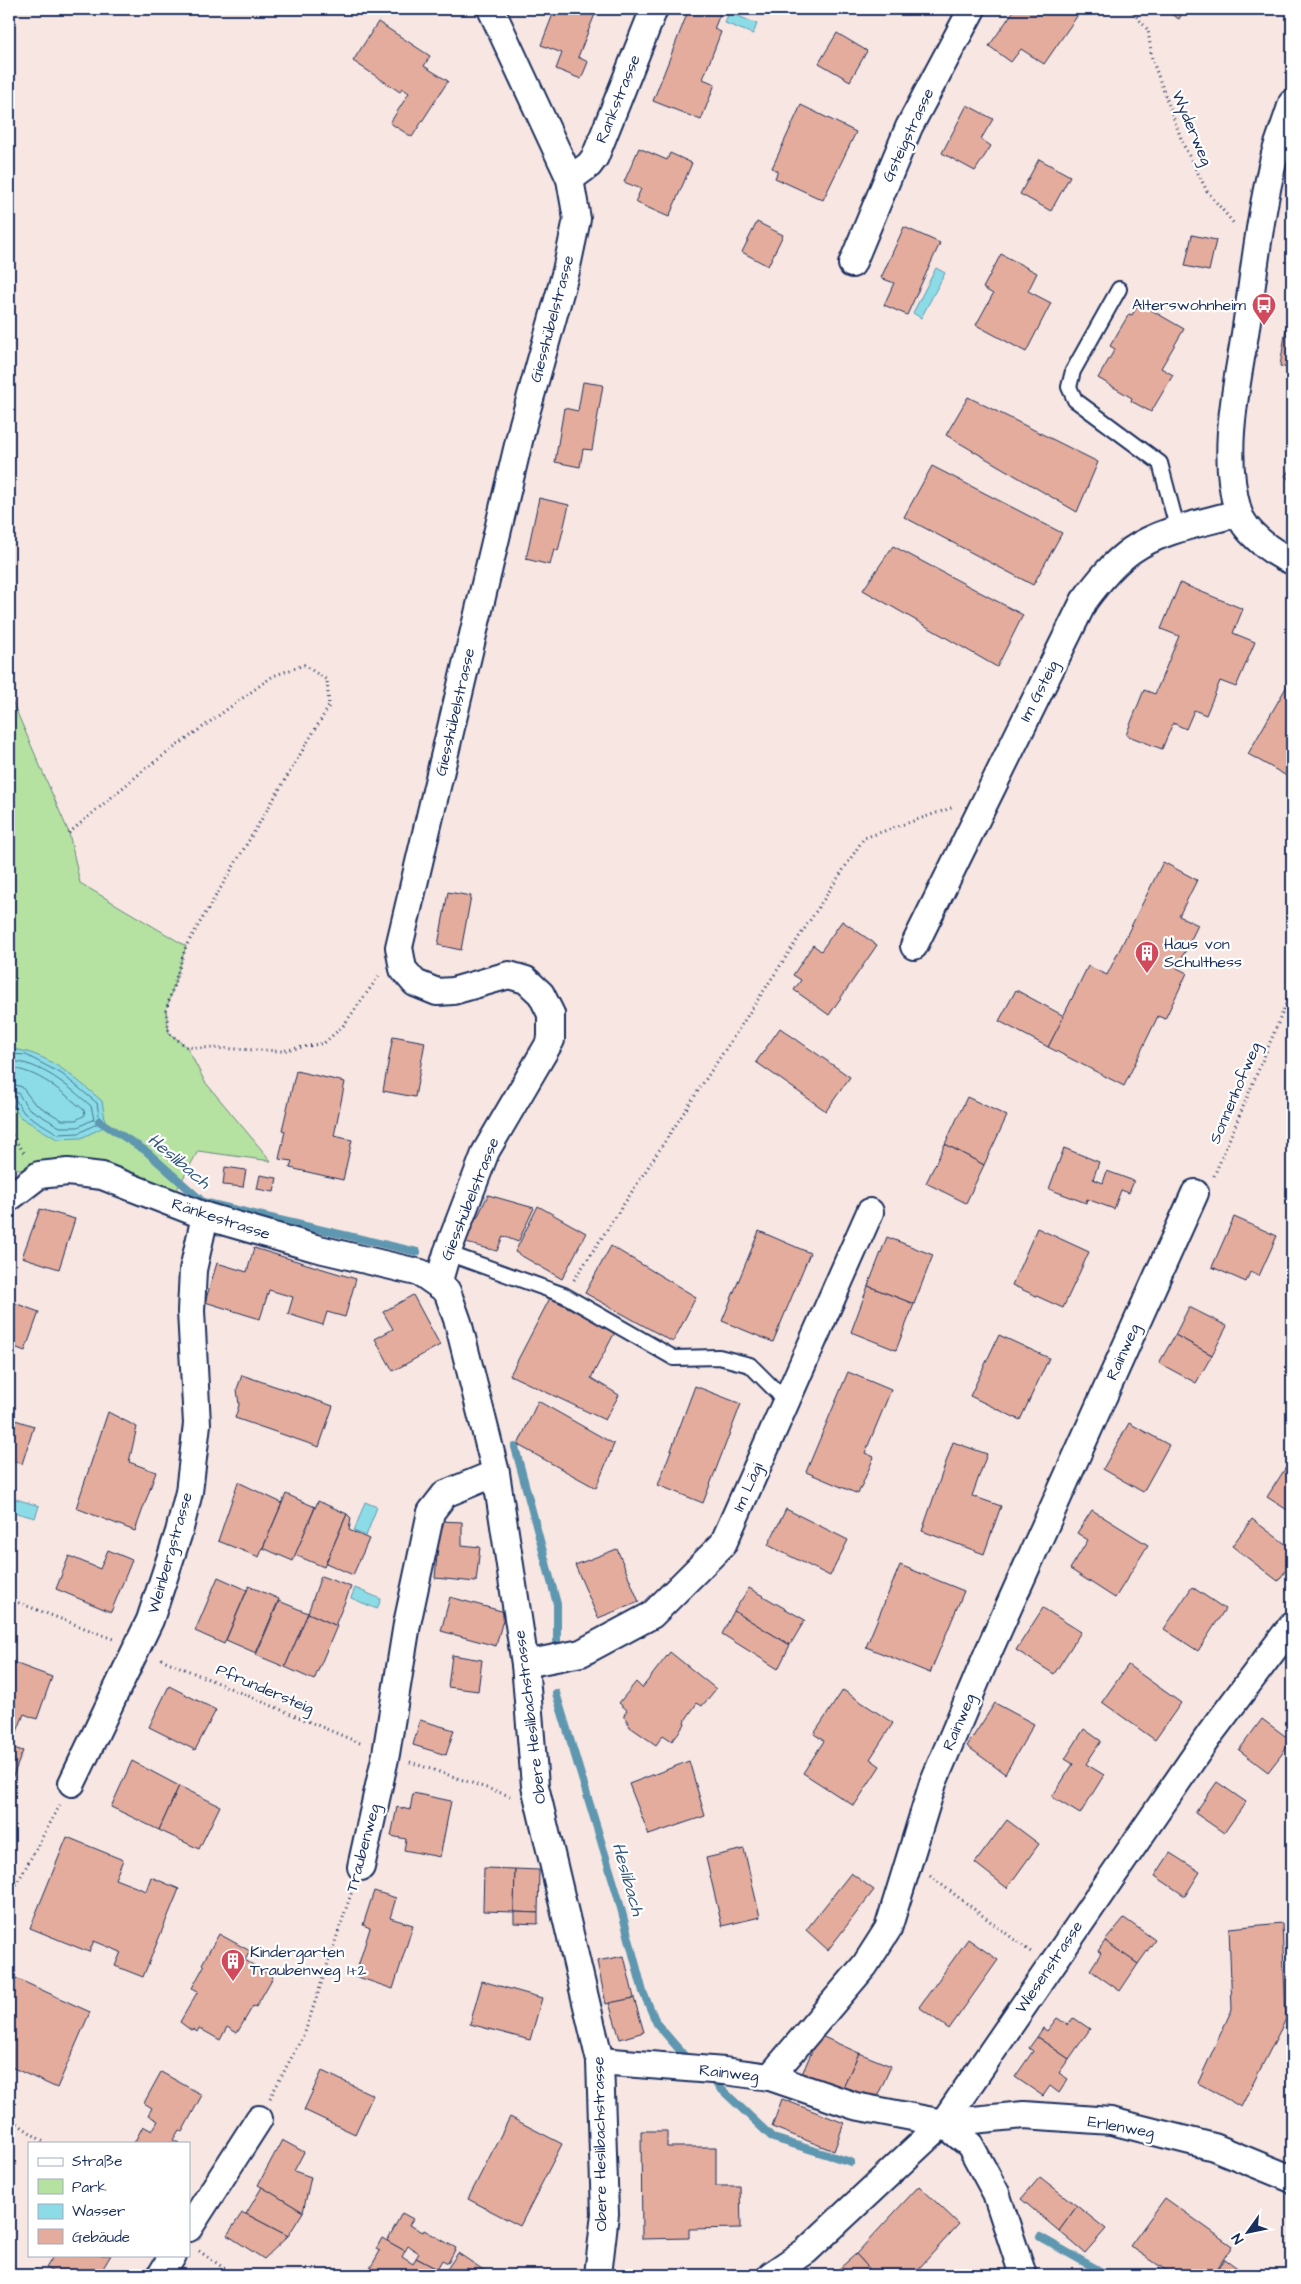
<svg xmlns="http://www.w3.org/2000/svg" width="1301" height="2284" viewBox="0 0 1301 2284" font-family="'Architects Daughter',sans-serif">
  <rect width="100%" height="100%" fill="#f7e6e1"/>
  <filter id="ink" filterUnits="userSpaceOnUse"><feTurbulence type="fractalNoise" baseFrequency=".02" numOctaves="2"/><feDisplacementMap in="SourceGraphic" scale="10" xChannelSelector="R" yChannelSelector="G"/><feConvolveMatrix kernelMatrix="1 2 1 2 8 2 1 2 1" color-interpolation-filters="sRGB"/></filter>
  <g filter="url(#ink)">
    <path fill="#b5e2a0" stroke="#68887f" d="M9,694L69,833L80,883L186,946L166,1010L169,1033L187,1047L205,1082L271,1161L198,1151L170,1202L39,1175L9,1166Z"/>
    <g fill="#8bdce6" stroke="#5e97b0">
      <path d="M729,12L757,24L753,34L725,23Z"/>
      <path d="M936,268L945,273L921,318L913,313Z"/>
      <path d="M9,1049C46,1051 75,1078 102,1101L106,1126L81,1138L57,1139L20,1117L9,1099Z"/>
      <path d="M9,1497L39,1506L35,1518L9,1511Z"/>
      <path d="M365,1502L377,1507L366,1536L354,1531Z"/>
      <path d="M355,1588L381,1599L377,1609L351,1598Z"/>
    </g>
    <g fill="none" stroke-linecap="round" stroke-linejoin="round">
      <g stroke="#487494" stroke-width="1">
        <path d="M9,1054L26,1055L62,1074L97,1103L100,1122L79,1133L58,1134L24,1113L15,1099L9,1097"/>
        <path d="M9,1061C41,1062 68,1086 91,1106L94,1119L78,1127H60L28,1108L18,1093L9,1091"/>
        <path d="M9,1068C38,1070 62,1092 84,1110L85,1115L76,1120H62L34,1103L22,1087L9,1083"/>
      </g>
      <g stroke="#5e97b0" stroke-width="8">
        <path d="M99,1121L146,1151L203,1202L417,1252"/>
        <path d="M515,1447L557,1604V1641"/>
        <path d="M556,1693L618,1897L643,1992L657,2024L689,2061"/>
        <path d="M717,2085L773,2138L851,2162"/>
        <path d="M1040,2237L1107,2275"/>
      </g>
    </g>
    <g fill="#e4ac9c" stroke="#1b2f5e">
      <path d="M555,9H597L578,57L588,62L581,79L556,69L562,53L541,45Z"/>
      <path d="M689,9H722L714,29L721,32L703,79L715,84L701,120L653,101Z"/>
      <path d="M897,9H912L908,15Z"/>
      <path d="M1015,9H1082L1044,64L1021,49L1011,62L989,46Z"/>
      <path d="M1163,9H1185L1179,19Z"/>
      <path d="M378,22L430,56L424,66L448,81L412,137L390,123L409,93L402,88L400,92L353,61Z"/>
      <path d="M837,33L867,51L850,81L819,63Z"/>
      <path d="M801,105L856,132L823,200L775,178L778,171L772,168Z"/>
      <path d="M967,105L993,119L981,139L991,146L975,171L942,153Z"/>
      <path d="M639,148L667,160L670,153L692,163L669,217L635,202L641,189L624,182Z"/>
      <path d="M1039,159L1070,176L1051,211L1020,194Z"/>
      <path d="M757,222L783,235L768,266L742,252Z"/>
      <path d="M904,227L940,243L907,315L884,305L894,283L881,278Z"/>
      <path d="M1192,235L1216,240L1209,271L1185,266Z"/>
      <path d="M1001,254L1037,273L1028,291L1051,303L1026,352L976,325L993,294L983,288Z"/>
      <path d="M1139,303L1184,329L1161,368L1173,375L1151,412L1131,401L1132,398L1098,378L1115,349L1110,346L1129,314L1132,315Z"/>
      <path d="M1289,310H1292V369L1280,366Z"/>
      <path d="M583,382L603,385L592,450L583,449L580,467L555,462L564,408L578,411Z"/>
      <path d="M968,397L1098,462L1077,512L946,435Z"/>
      <path d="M932,466L1062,533L1033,585L904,517Z"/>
      <path d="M1292,466V482L1285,476Z"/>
      <path d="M539,498L569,505L558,551L554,549L550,565L526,559Z"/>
      <path d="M893,546L1023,615L997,667L863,590Z"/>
      <path d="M1180,583L1243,609L1233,633L1255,642L1236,687L1220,681L1206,715L1194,710L1186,729L1173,723L1162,749L1126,735L1144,690L1155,694L1179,636L1161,629Z"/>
      <path d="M1292,677V779L1248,754Z"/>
      <path d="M1163,862L1197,880L1179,916L1198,925L1177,968L1187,973L1165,1019L1158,1016L1124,1086L1048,1047L1088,966L1107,975Z"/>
      <path d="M448,892L471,896L461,950L438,945Z"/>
      <path d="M842,921L877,945L829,1015L794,990L801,980L793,975L813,945L821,951Z"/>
      <path d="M1016,990L1064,1016L1048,1047L999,1021Z"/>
      <path d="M780,1028L850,1077L826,1111L756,1062Z"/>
      <path d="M393,1036L425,1042L415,1097L383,1091Z"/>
      <path d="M296,1071L345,1082L334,1136L352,1140L343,1180L290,1168L292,1161L279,1159L285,1131L282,1130Z"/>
      <path d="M967,1097L1007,1116L984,1165L945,1144Z"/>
      <path d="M945,1144L984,1165L966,1203L926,1183Z"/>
      <path d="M1064,1148L1099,1162L1093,1179L1103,1183L1107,1171L1134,1181L1129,1193L1121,1190L1114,1209L1087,1199L1086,1203L1049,1189Z"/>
      <path d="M225,1167L246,1170L243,1187L223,1185Z"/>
      <path d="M260,1175L277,1178L274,1192L257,1189Z"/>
      <path d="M488,1195L534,1208L518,1242L503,1236L497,1251L466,1243L474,1216L477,1218Z"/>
      <path d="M538,1206L586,1233L562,1279L515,1252Z"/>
      <path d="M40,1209L75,1219L59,1269L22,1257Z"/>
      <path d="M1234,1217L1277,1236L1259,1276L1250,1272L1246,1282L1212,1267Z"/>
      <path d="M1037,1228L1089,1252L1063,1308L1012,1285Z"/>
      <path d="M759,1231L810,1253L773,1342L722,1321Z"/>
      <path d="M887,1237L933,1255L914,1304L868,1286Z"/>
      <path d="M611,1246L696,1297L673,1342L585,1293Z"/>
      <path d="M254,1248L356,1279L345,1317L327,1312L323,1325L288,1314L293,1297L269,1290L260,1319L205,1302L217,1263L247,1272Z"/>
      <path d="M868,1286L914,1304L896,1350L851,1332Z"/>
      <path d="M413,1295L440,1345L393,1371L375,1339L393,1329L383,1312Z"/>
      <path d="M550,1298L615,1332L591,1378L619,1395L605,1420L510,1375Z"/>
      <path d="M9,1301L39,1312L25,1351L9,1345Z"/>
      <path d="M1189,1307L1227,1326L1212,1355L1175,1335Z"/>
      <path d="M999,1335L1049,1358L1020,1420L970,1396Z"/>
      <path d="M1175,1335L1212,1355L1196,1383L1159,1363Z"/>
      <path d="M848,1372L891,1390L865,1453L874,1457L858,1494L806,1472Z"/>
      <path d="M242,1375L333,1406L319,1447L235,1418L239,1405L237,1389Z"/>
      <path d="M695,1386L741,1404L703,1503L658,1485Z"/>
      <path d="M538,1401L614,1444L596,1488L518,1445Z"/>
      <path d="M108,1412L137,1427L129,1462L156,1472L135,1531L76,1508Z"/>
      <path d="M9,1418L34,1426L22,1464L9,1459Z"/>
      <path d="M1129,1423L1169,1445L1143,1492L1103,1469Z"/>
      <path d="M953,1442L987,1454L972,1496L1001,1506L984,1554L922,1531Z"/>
      <path d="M1292,1458V1513L1267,1497Z"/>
      <path d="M238,1482L282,1503L259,1557L218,1541Z"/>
      <path d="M286,1494L315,1507L293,1561L263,1548Z"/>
      <path d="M318,1501L347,1514L324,1567L295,1555Z"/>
      <path d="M786,1509L848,1540L830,1576L768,1545Z"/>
      <path d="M1092,1510L1148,1545L1115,1598L1070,1569L1088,1540L1077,1533Z"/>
      <path d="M347,1514L351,1518L349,1530L369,1539L353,1575L326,1563Z"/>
      <path d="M1252,1519L1292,1549V1562L1278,1581L1232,1546Z"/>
      <path d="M440,1521L462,1522V1545L480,1547L476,1582L435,1578Z"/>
      <path d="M617,1549L639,1602L598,1618L575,1565Z"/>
      <path d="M108,1550L132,1560L111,1612L56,1589L69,1556L100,1569Z"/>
      <path d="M900,1565L964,1591L930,1673L866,1647Z"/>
      <path d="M321,1576L351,1587L336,1623L337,1626L308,1613Z"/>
      <path d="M218,1577L247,1590L224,1644L195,1631Z"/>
      <path d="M249,1586L279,1599L256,1653L226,1640Z"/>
      <path d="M1192,1587L1225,1609L1198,1651L1164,1629Z"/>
      <path d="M749,1588L805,1620L790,1645L734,1611Z"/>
      <path d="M450,1597L505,1612L496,1646L441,1631Z"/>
      <path d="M279,1601L308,1613L285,1667L256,1655Z"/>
      <path d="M1043,1608L1081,1632L1054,1674L1016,1650Z"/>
      <path d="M734,1611L790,1645L778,1669L722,1634Z"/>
      <path d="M308,1613L337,1626L314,1680L285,1667Z"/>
      <path d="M670,1652L716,1689L702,1706L697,1703L684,1722L685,1724L672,1741L663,1735L656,1745L630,1727L624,1715L627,1710L619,1703L636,1682L642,1688Z"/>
      <path d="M452,1655L482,1660L478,1691L448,1687Z"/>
      <path d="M9,1661L52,1677L37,1719L24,1714L11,1747L23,1751L11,1781L9,1780Z"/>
      <path d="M1128,1665L1181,1703L1155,1740L1102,1702Z"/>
      <path d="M169,1686L216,1710L195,1750L149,1727Z"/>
      <path d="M843,1690L893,1723L870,1759L880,1766L854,1806L803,1773L824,1741L814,1734Z"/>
      <path d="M995,1703L1034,1724L1005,1774L967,1746Z"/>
      <path d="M1262,1719L1292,1741L1268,1772L1239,1750Z"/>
      <path d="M420,1720L454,1730L446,1755L413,1745Z"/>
      <path d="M1084,1729L1101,1741L1086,1764L1104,1775L1080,1814L1052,1797L1073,1764L1065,1759Z"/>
      <path d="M132,1761L179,1786L159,1830L111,1807Z"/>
      <path d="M689,1761L705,1816L649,1835L629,1784Z"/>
      <path d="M1217,1782L1246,1802L1224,1833L1195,1813Z"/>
      <path d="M179,1786L220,1806L199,1849L159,1830Z"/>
      <path d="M413,1793L451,1801L440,1857L404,1850L406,1839L391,1836L397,1807L410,1810Z"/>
      <path d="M1007,1820L1039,1844L1007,1888L975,1863Z"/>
      <path d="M67,1837L123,1860L115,1879L146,1891L151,1877L179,1889L143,1977L115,1966L121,1952L94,1941L89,1952L30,1928Z"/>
      <path d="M744,1849L760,1917L722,1926L706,1858Z"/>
      <path d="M1170,1853L1200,1872L1185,1896L1155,1876Z"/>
      <path d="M484,1868L515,1869L514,1912L483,1911Z"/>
      <path d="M515,1869L539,1870L538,1913L514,1912Z"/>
      <path d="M851,1873L874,1890L828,1950L806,1930Z"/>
      <path d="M374,1891L396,1898L390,1918L413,1925L393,1989L355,1976L370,1928L363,1925Z"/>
      <path d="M514,1912L538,1913V1924L514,1923Z"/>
      <path d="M1124,1918L1155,1940L1138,1964L1105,1941Z"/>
      <path d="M1282,1923L1286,2019L1241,2107L1198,2083L1232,2009L1229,1928Z"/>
      <path d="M219,1934L250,1951L245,1960L273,1977L256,2007L253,2006L237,2033L227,2027L220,2040L199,2028L197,2032L193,2029L192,2031L180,2022L198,1991L192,1988L204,1966L202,1964Z"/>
      <path d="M968,1939L998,1960L949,2029L919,2007Z"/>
      <path d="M1105,1941L1138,1964L1120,1991L1090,1970L1101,1953L1098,1951Z"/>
      <path d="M624,1956L634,1998L606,2004L597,1961Z"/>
      <path d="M9,1975L90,2012L57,2088L9,2066Z"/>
      <path d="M482,1981L542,1998L530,2040L470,2024Z"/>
      <path d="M634,1998L644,2032L620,2039L609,2003Z"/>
      <path d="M1057,2018L1068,2025L1074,2018L1090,2029L1069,2059L1037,2037L1043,2028L1047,2031Z"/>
      <path d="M819,2035L859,2053L841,2092L802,2074Z"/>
      <path d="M1037,2037L1069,2059L1059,2073L1068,2079L1059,2093L1050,2086L1043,2096L1015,2077L1033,2051L1029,2048Z"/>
      <path d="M859,2053L891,2066L873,2106L841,2092Z"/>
      <path d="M322,2071L373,2095L355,2134L304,2110Z"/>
      <path d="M161,2072L202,2095L182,2132L179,2130L173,2140L179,2143H134L143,2126L152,2131L158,2121L148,2115L152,2108L144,2103Z"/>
      <path d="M782,2099L844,2123L834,2151L772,2127Z"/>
      <path d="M510,2117L562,2144L520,2226L468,2199Z"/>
      <path d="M641,2131H667V2147H716V2186H740L741,2228L689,2229V2238L642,2239Z"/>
      <path d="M282,2140L304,2152L294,2171L311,2177L303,2212L258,2185Z"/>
      <path d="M1040,2177L1077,2206L1059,2231L1021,2199Z"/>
      <path d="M919,2186L959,2224L913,2275H875L856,2254Z"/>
      <path d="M262,2187L303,2212L288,2236L246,2214Z"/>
      <path d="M1165,2198L1232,2246L1213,2275H1173L1130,2246Z"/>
      <path d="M1077,2206L1106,2229L1085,2253L1059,2231Z"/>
      <path d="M242,2213L246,2214L288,2236L264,2259L227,2235Z"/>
      <path d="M402,2213L413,2219L409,2225L423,2232L424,2230L456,2248L448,2263L442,2260L437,2269L416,2258L419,2253L408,2246L405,2251L387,2241Z"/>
      <path d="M382,2238L405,2251L402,2257L413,2264L416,2258L437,2269L434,2275H373L368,2272L380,2251L376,2249Z"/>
      <path d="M458,2253L491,2275H443Z"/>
      <path d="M856,2254L875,2275H832Z"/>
      <path d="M54,2255H111L99,2275H58L46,2268Z"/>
      <path d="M1225,2259L1247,2275H1214Z"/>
      <path d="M362,2269L368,2272L373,2275H358Z"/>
    </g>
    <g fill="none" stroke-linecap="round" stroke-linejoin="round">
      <defs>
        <g id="lane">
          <path d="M1119,289L1073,371L1069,387L1075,400L1160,463L1178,531"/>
          <path d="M447,1253L564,1295L674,1358L719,1357L750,1365L786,1401"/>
        </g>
        <g id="street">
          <path d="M1292,103C1287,120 1280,137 1275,154C1260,212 1254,274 1245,334C1236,391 1221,453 1238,511C1244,532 1272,553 1292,561"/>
          <path d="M570,179L589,165L595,157L654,9"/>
          <path d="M852,264L909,127L972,9"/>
          <path d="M914,946L1084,601C1098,582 1113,563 1132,550C1162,529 1204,523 1238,513"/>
          <path d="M9,1198L39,1175L68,1172L102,1176L205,1216L315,1248L421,1273L447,1291L458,1322L496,1473L525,1664L535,1786L600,2061L605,2214L598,2275"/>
          <path d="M438,1284L447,1253L486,1151L551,1040V1014L541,994L526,980L509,975L453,991L437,992L415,983L403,969L399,947L523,424L566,271L577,219L570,179L491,9"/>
          <path d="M525,1664L581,1653L652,1615L723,1544L870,1212"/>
          <path d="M72,1783L150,1620L179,1532L189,1492L197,1424L191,1311L193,1270L205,1216"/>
          <path d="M361,1867L386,1754L407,1624L431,1512L445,1494L496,1473"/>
          <path d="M600,2061L724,2071L770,2077L855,2106L943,2123L1024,2115L1111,2121L1214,2147L1292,2179"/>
          <path d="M770,2077L865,1965L888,1929L933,1783L987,1655L1195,1193"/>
          <path d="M943,2123L970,2145L996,2193L1023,2275"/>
          <path d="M189,2228L259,2119"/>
          <path d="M161,2275L173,2255"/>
          <path d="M771,2275L806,2251L943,2123L1210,1734L1292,1625"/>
        </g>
      </defs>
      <use href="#lane" stroke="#1b2f5e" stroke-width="18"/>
      <use href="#street" stroke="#1b2f5e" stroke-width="30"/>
      <g stroke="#1b2f5e" stroke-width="3" stroke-dasharray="1 4" stroke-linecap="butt">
        <path d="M1130,9L1148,30L1152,59L1183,144L1207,191L1235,225"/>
        <path d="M69,833L145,769L273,676L304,665L327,680L329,706L186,946L166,1010L169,1033L187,1047L282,1051L324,1043L343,1026L379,976"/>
        <path d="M9,1131L25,1154"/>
        <path d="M1214,1176L1292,990"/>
        <path d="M574,1280L864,838L954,807"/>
        <path d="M9,1599L113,1639"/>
        <path d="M161,1659L362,1744"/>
        <path d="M410,1762L510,1796"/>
        <path d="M930,1876L1031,1952"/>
        <path d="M9,1898L60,1805"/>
        <path d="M270,2098L305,2032L352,1891"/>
        <path d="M9,2118L45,2143"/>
        <path d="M199,2251L234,2275"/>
      </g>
      <use href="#lane" stroke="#fff" stroke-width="14"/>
      <use href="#street" stroke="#fff" stroke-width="26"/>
    </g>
  </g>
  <defs>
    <symbol id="bus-pin" viewBox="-11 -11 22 30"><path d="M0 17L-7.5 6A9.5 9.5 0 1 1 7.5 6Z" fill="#d1495b" stroke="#fff"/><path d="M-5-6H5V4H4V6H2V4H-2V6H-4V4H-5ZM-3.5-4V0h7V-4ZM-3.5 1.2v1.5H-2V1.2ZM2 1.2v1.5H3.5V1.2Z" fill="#fff"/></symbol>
    <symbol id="building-pin" viewBox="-11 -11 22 30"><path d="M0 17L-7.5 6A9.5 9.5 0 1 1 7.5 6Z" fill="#d1495b" stroke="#fff"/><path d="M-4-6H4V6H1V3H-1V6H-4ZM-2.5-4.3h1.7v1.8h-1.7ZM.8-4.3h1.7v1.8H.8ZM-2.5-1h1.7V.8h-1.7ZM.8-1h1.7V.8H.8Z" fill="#fff"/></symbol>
  </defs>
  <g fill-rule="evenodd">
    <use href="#bus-pin" x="1250" y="291" width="28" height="38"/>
    <use href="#building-pin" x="1133" y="939" width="28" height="38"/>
    <use href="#building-pin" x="219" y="1947" width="28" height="38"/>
  </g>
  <g text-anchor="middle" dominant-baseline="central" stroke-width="4.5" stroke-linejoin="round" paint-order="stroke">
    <g font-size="16" fill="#1b2f5e" stroke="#fff">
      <text transform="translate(618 99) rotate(-68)">Rankstrasse</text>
      <text transform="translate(1192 128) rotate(67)">Wyderweg</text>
      <text transform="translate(908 135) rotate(-65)">Gsteigstrasse</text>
      <text transform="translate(552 319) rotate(-75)">Giesshübelstrasse</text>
      <text transform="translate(1039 691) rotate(-63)">Im Gsteig</text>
      <text transform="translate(455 712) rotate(-77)">Giesshübelstrasse</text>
      <text transform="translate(1235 1093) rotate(-67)">Sonnenhofweg</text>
      <text transform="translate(470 1199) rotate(-68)">Giesshübelstrasse</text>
      <text transform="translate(221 1219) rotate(18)">Ränkestrasse</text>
      <text transform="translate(1123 1352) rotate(-66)">Rainweg</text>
      <text transform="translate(748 1487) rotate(-66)">Im Lägi</text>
      <text transform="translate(170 1553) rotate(-74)">Weinbergstrasse</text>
      <text transform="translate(265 1689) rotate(23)">Pfrundersteig</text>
      <text transform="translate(530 1717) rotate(-97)">Obere Heslibachstrasse</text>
      <text transform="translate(959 1722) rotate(-67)">Rainweg</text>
      <text transform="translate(363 1848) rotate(-75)">Traubenweg</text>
      <text transform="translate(1049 1967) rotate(-56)">Wiesenstrasse</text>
      <text transform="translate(729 2073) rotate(6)">Rainweg</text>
      <text transform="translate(1121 2127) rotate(10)">Erlenweg</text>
      <text transform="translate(600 2144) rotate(-91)">Obere Heslibachstrasse</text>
    </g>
    <g font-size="16" fill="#1b2f5e" stroke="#fff" text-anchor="start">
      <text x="1246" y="305" text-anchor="end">Alterswohnheim</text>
      <text x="1164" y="944">Haus von<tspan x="1164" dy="18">Schulthess</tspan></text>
      <text x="250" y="1952">Kindergarten<tspan x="250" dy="18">Traubenweg 1+2</tspan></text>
    </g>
    <g font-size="18" font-style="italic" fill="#375a80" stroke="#fff">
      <text transform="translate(179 1161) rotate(40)">Heslibach</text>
      <text transform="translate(628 1879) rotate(74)">Heslibach</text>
    </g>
  </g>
  <rect width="1301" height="2284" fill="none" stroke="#fff" stroke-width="30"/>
  <rect x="15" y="15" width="1271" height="2254" fill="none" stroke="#1b2f5e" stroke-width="2" filter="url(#ink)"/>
  <rect x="28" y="2142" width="162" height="115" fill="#ffffff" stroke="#a4acbf"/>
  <rect x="38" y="2158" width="25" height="8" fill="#ffffff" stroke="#a4acbf"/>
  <text x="72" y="2166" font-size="15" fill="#1b2f5e">Straße</text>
  <rect x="38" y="2179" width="25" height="15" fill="#b5e2a0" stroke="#a4acbf"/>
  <text x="72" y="2192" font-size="15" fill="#1b2f5e">Park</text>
  <rect x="38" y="2204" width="25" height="15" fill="#8bdce6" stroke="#a4acbf"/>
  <text x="72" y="2216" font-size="15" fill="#1b2f5e">Wasser</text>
  <rect x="38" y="2229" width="25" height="15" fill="#e4ac9c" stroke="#a4acbf"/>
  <text x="72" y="2242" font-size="15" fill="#1b2f5e">Gebäude</text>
  <g transform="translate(1248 2232) rotate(237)" stroke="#ffffff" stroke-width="4" paint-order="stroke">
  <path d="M0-4L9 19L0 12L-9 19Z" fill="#1b2f5e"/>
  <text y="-8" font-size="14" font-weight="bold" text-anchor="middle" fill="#1b2f5e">N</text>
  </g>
</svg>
